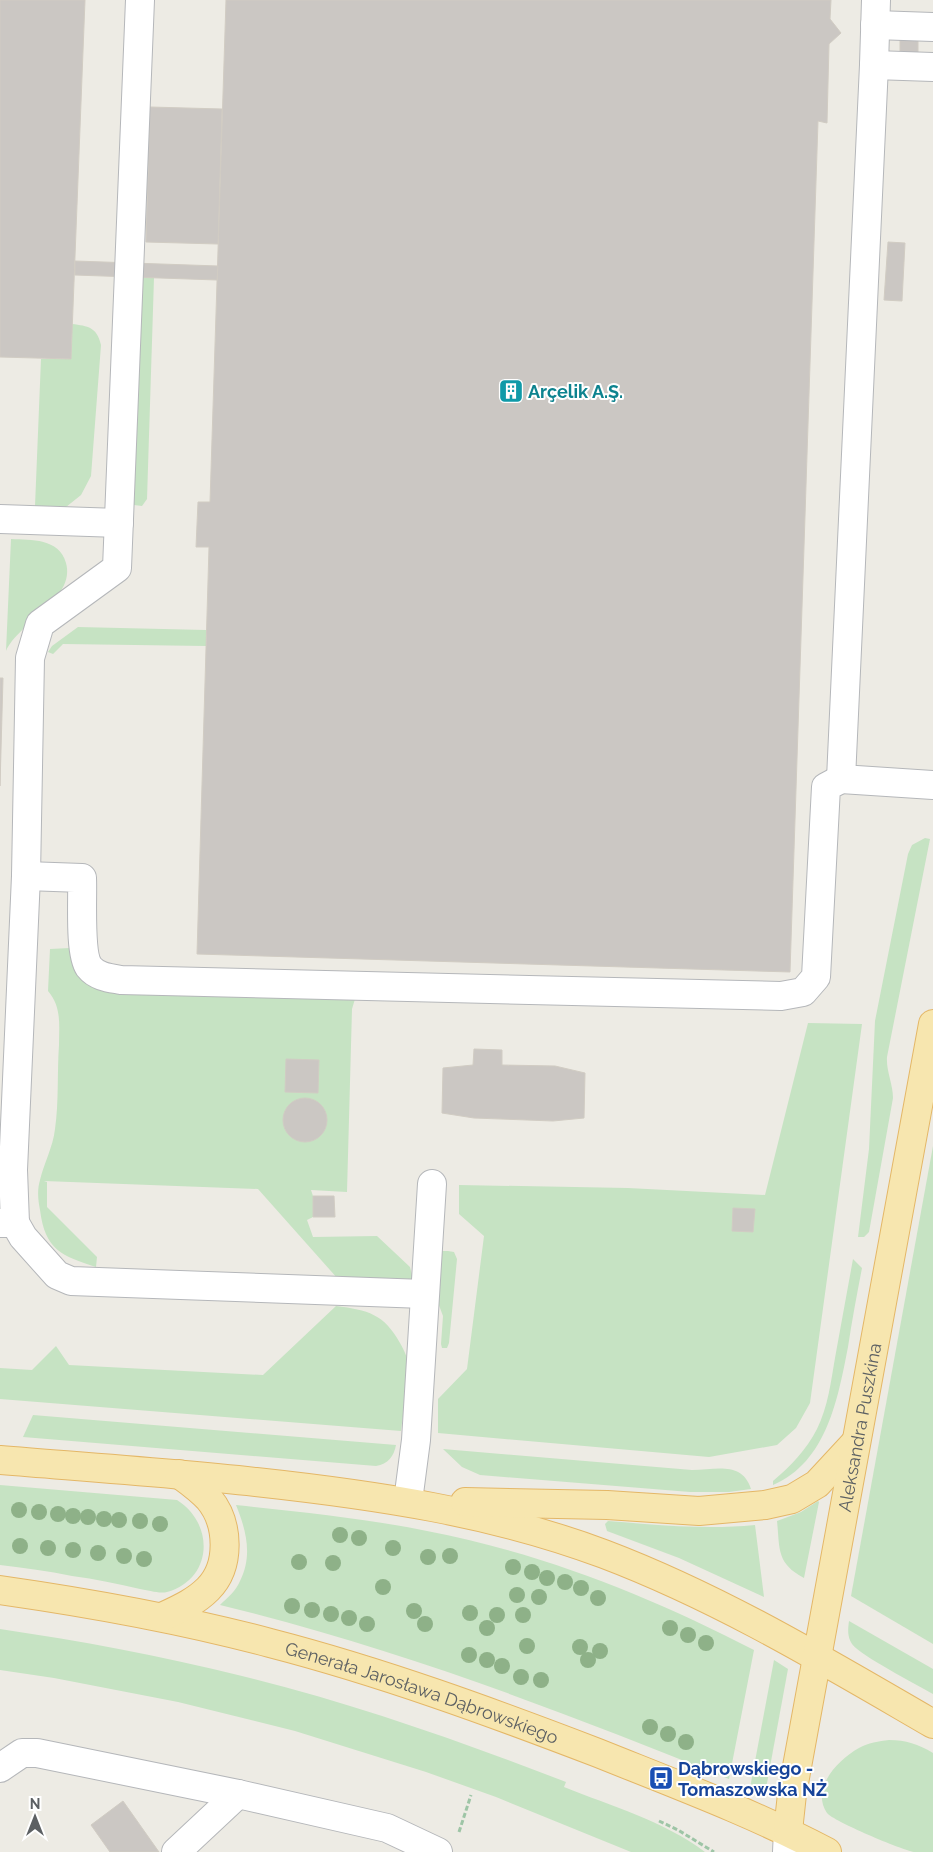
<svg xmlns="http://www.w3.org/2000/svg" width="933" height="1852" viewBox="0 0 933 1852" font-family="Raleway,sans-serif">
  <rect width="100%" height="100%" fill="#edebe4"/>
  <g fill="#c6e3c3">
    <path d="M142,277L154,278L147,499L142,506L134,505V498Z"/>
    <path d="M72,324C88,326 97,327 101,345L91,476L81,495L66,507L35,506L41,359H71Z"/>
    <path d="M11,539C31,540 59,538 66,563C76,599 19,622 6,651Z"/>
    <path d="M78,627L206,630V646L63,644L53,654L48,652L52,646Z"/>
    <path d="M925,838L930,839L887,1057C886,1071 893,1084 893,1098L869,1232L864,1237H858L869,1149L875,1021L908,854L912,845Z"/>
    <path d="M70,948L76,970L355,999L352,1009L347,1192L311,1190L313,1196V1217L307,1220L313,1237L377,1236L410,1267L413,1279H338L258,1189L44,1181L47,1182V1207L97,1257L96,1267C62,1256 45,1250 40,1210C38,1200 37,1190 40,1180C44,1163 53,1147 55,1129C59,1102 57,1073 59,1045C59,1026 62,1007 48,991L50,949Z"/>
    <path d="M808,1023L862,1024L810,1403L796,1428L777,1445L709,1457L438,1433V1399L467,1369L484,1236L459,1214V1185L628,1188L765,1195Z"/>
    <path d="M933,1146V1644L851,1596Z"/>
    <path d="M442,1251H448L454,1252L457,1259L449,1343L447,1348H442L441,1344L443,1316L437,1300L438,1255Z"/>
    <path d="M853,1259L862,1268C857,1294 852,1320 848,1347C838,1398 827,1462 773,1485V1481C791,1466 806,1450 817,1429C828,1407 831,1381 835,1358C841,1325 847,1292 853,1259Z"/>
    <path d="M336,1306C368,1310 384,1314 400,1343C404,1350 409,1360 409,1369C409,1387 403,1412 401,1431L0,1399V1368L32,1370L56,1346L69,1365L263,1375Z"/>
    <path d="M33,1415L396,1445C394,1456 388,1464 376,1466L23,1437Z"/>
    <path d="M443,1449L692,1470C716,1470 742,1461 751,1489L729,1492H690L480,1475L462,1467Z"/>
    <path d="M0,1485L177,1500C215,1524 213,1579 167,1592C159,1594 148,1590 140,1589C118,1584 95,1579 72,1576C48,1571 24,1568 0,1565Z"/>
    <path d="M818,1501L819,1502L804,1578C776,1563 780,1549 777,1521L801,1512Z"/>
    <path d="M236,1505C300,1512 364,1518 427,1531C542,1553 650,1596 754,1650L729,1779C561,1711 397,1648 220,1605C227,1598 236,1591 240,1581C253,1555 246,1530 236,1505Z"/>
    <path d="M608,1521C658,1525 706,1530 755,1525L764,1597L679,1558L607,1531L605,1524Z"/>
    <path d="M849,1621L933,1669V1694C916,1684 861,1656 852,1644C847,1636 848,1629 849,1621Z"/>
    <path d="M0,1629C81,1641 162,1656 242,1676C352,1703 460,1741 566,1782L564,1787C611,1806 664,1821 705,1852H631L496,1797L426,1772L295,1731L178,1702L54,1678L0,1670Z"/>
    <path d="M774,1660L788,1669L765,1794L750,1788Z"/>
    <path d="M889,1740C906,1740 918,1744 933,1753V1852C927,1852 920,1852 914,1852C902,1850 833,1821 827,1813C810,1788 839,1759 859,1748C868,1743 879,1741 889,1740Z"/>
  </g>
  <g fill="#cbc7c3" stroke="#d1ccc3">
    <path d="M0,0H85L71,359L0,357Z"/>
    <path d="M226,0H831L830,19L841,33L829,44L827,123L818,121L790,972L197,954L209,547H196L198,502H210Z"/>
    <path d="M900,39L918,40V56L900,55Z"/>
    <path d="M150,107L222,109L218,244L146,242Z"/>
    <path d="M888,242L905,243L902,301L884,300Z"/>
    <path d="M75,261L218,266L217,280L75,275Z"/>
    <path d="M0,678H3L0,786Z"/>
    <path d="M474,1049L502,1050V1065L555,1066L585,1073L584,1118L553,1121L474,1118L442,1113L443,1068L473,1065Z"/>
    <path d="M286,1059L319,1060L318,1093L285,1092Z"/>
    <circle cx="305" cy="1120" r="22"/>
    <path d="M313,1196H334L335,1217H313Z"/>
    <path d="M733,1208L755,1209L753,1232L732,1231Z"/>
    <path d="M123,1801L159,1852H110L91,1825Z"/>
  </g>
  <g fill="none" stroke-linecap="round" stroke-linejoin="round">
    <defs>
      <g id="minor">
        <path d="M876,0L874,65L841,779L933,785"/>
        <path d="M875,25L933,27"/>
        <path d="M874,65L933,67"/>
        <path d="M0,519L119,523"/>
        <path d="M26,876L82,878C83,897 79,953 89,967C97,977 110,978 121,980L781,996L803,992L816,977L826,787L841,779"/>
        <path d="M0,1223H15L13,1170L26,876L30,658L40,624L117,568L140,0"/>
        <path d="M15,1223L23,1237L57,1275L71,1281L424,1294"/>
        <path d="M408,1501L416,1440L432,1184"/>
        <path d="M0,1768L22,1753H37L238,1794L387,1828L438,1852"/>
        <path d="M176,1852L238,1794"/>
        <path d="M787,1852L788,1831"/>
      </g>
      <g id="major">
        <path d="M0,1460C85,1467 171,1473 256,1482C375,1495 492,1512 604,1554C720,1598 826,1662 933,1724"/>
        <path d="M465,1502L607,1505L699,1511L765,1505L792,1499L817,1484L855,1443"/>
        <path id="s1" d="M0,1590C91,1603 181,1619 270,1643C382,1672 491,1712 598,1753C675,1784 753,1813 827,1852"/>
        <path d="M162,1617C179,1609 195,1602 208,1589C231,1566 229,1523 209,1499C200,1489 190,1482 179,1474"/>
        <path id="s2" d="M788,1831L792,1794L933,1024"/>
      </g>
    </defs>
    <use href="#minor" stroke="#b5b7ba" stroke-width="30"/>
    <use href="#major" stroke="#e4b767" stroke-width="30"/>
    <g stroke="#9ec5a6" stroke-width="3" stroke-dasharray="5 2.5" stroke-linecap="butt">
      <path d="M659,1821L678,1830L714,1852"/>
      <path d="M459,1832L471,1795"/>
    </g>
    <use href="#minor" stroke="#fff" stroke-width="28"/>
    <use href="#major" stroke="#f7e6af" stroke-width="28"/>
  </g>
  <g fill="#8eb188">
    <circle cx="19" cy="1510" r="8"/>
    <circle cx="39" cy="1512" r="8"/>
    <circle cx="58" cy="1514" r="8"/>
    <circle cx="73" cy="1516" r="8"/>
    <circle cx="88" cy="1517" r="8"/>
    <circle cx="104" cy="1519" r="8"/>
    <circle cx="119" cy="1520" r="8"/>
    <circle cx="140" cy="1521" r="8"/>
    <circle cx="160" cy="1524" r="8"/>
    <circle cx="340" cy="1535" r="8"/>
    <circle cx="359" cy="1538" r="8"/>
    <circle cx="20" cy="1546" r="8"/>
    <circle cx="48" cy="1548" r="8"/>
    <circle cx="393" cy="1548" r="8"/>
    <circle cx="73" cy="1550" r="8"/>
    <circle cx="98" cy="1553" r="8"/>
    <circle cx="124" cy="1556" r="8"/>
    <circle cx="450" cy="1556" r="8"/>
    <circle cx="428" cy="1557" r="8"/>
    <circle cx="144" cy="1559" r="8"/>
    <circle cx="299" cy="1562" r="8"/>
    <circle cx="333" cy="1563" r="8"/>
    <circle cx="513" cy="1567" r="8"/>
    <circle cx="532" cy="1572" r="8"/>
    <circle cx="547" cy="1578" r="8"/>
    <circle cx="565" cy="1582" r="8"/>
    <circle cx="383" cy="1587" r="8"/>
    <circle cx="581" cy="1588" r="8"/>
    <circle cx="517" cy="1595" r="8"/>
    <circle cx="539" cy="1597" r="8"/>
    <circle cx="598" cy="1598" r="8"/>
    <circle cx="292" cy="1606" r="8"/>
    <circle cx="312" cy="1610" r="8"/>
    <circle cx="414" cy="1611" r="8"/>
    <circle cx="470" cy="1613" r="8"/>
    <circle cx="331" cy="1614" r="8"/>
    <circle cx="497" cy="1615" r="8"/>
    <circle cx="523" cy="1615" r="8"/>
    <circle cx="349" cy="1618" r="8"/>
    <circle cx="367" cy="1624" r="8"/>
    <circle cx="425" cy="1624" r="8"/>
    <circle cx="487" cy="1628" r="8"/>
    <circle cx="670" cy="1628" r="8"/>
    <circle cx="688" cy="1635" r="8"/>
    <circle cx="706" cy="1643" r="8"/>
    <circle cx="527" cy="1646" r="8"/>
    <circle cx="580" cy="1647" r="8"/>
    <circle cx="600" cy="1651" r="8"/>
    <circle cx="469" cy="1655" r="8"/>
    <circle cx="487" cy="1660" r="8"/>
    <circle cx="588" cy="1660" r="8"/>
    <circle cx="502" cy="1666" r="8"/>
    <circle cx="521" cy="1677" r="8"/>
    <circle cx="541" cy="1680" r="8"/>
    <circle cx="650" cy="1727" r="8"/>
    <circle cx="668" cy="1734" r="8"/>
    <circle cx="686" cy="1742" r="8"/>
  </g>
  <defs>
    <symbol id="building-square" viewBox="-11 -11 22 22"><rect x="-9" y="-9" width="18" height="18" rx="4" fill="#0f9aa8" stroke="#fff"/><path d="M-4-6H4V6H1V3H-1V6H-4ZM-2.5-4.3h1.7v1.8h-1.7ZM.8-4.3h1.7v1.8H.8ZM-2.5-1h1.7V.8h-1.7ZM.8-1h1.7V.8H.8Z" fill="#fff"/></symbol>
    <symbol id="bus-square" viewBox="-11 -11 22 22"><rect x="-9" y="-9" width="18" height="18" rx="4" fill="#1a4fb4" stroke="#fff"/><path d="M-5-6H5V4H4V6H2V4H-2V6H-4V4H-5ZM-3.5-4V0h7V-4ZM-3.5 1.2v1.5H-2V1.2ZM2 1.2v1.5H3.5V1.2Z" fill="#fff"/></symbol>
  </defs>
  <g fill-rule="evenodd">
    <use href="#building-square" x="497" y="377" width="28" height="28"/>
    <use href="#bus-square" x="647" y="1764" width="28" height="28"/>
  </g>
  <g text-anchor="middle" dominant-baseline="central" stroke-width="4" stroke-linejoin="round" paint-order="stroke">
    <g font-size="18" font-weight="bold" fill="#0d838f" stroke="#fff" text-anchor="start">
      <text x="528" y="391">Arçelik A.Ş.</text>
    </g>
    <g font-size="18" fill="#5c6063" stroke="#fff">
      <text stroke="none"><textPath href="#s2" startOffset="410">Aleksandra Puszkina</textPath></text>
      <text stroke="none"><textPath href="#s1" startOffset="435">Generała Jarosława Dąbrowskiego</textPath></text>
    </g>
    <g font-size="18" font-weight="bold" fill="#164399" stroke="#fff" text-anchor="start">
      <text x="678" y="1768">Dąbrowskiego -<tspan x="678" dy="21">Tomaszowska NŻ</tspan></text>
    </g>
  </g>
  <g transform="translate(35 1817)" stroke="#ffffff" stroke-width="4" paint-order="stroke">
  <path d="M0-4L9 19L0 12L-9 19Z" fill="#5c6063"/>
  <text y="-8" font-size="14" font-weight="bold" text-anchor="middle" fill="#5c6063">N</text>
  </g>
</svg>
